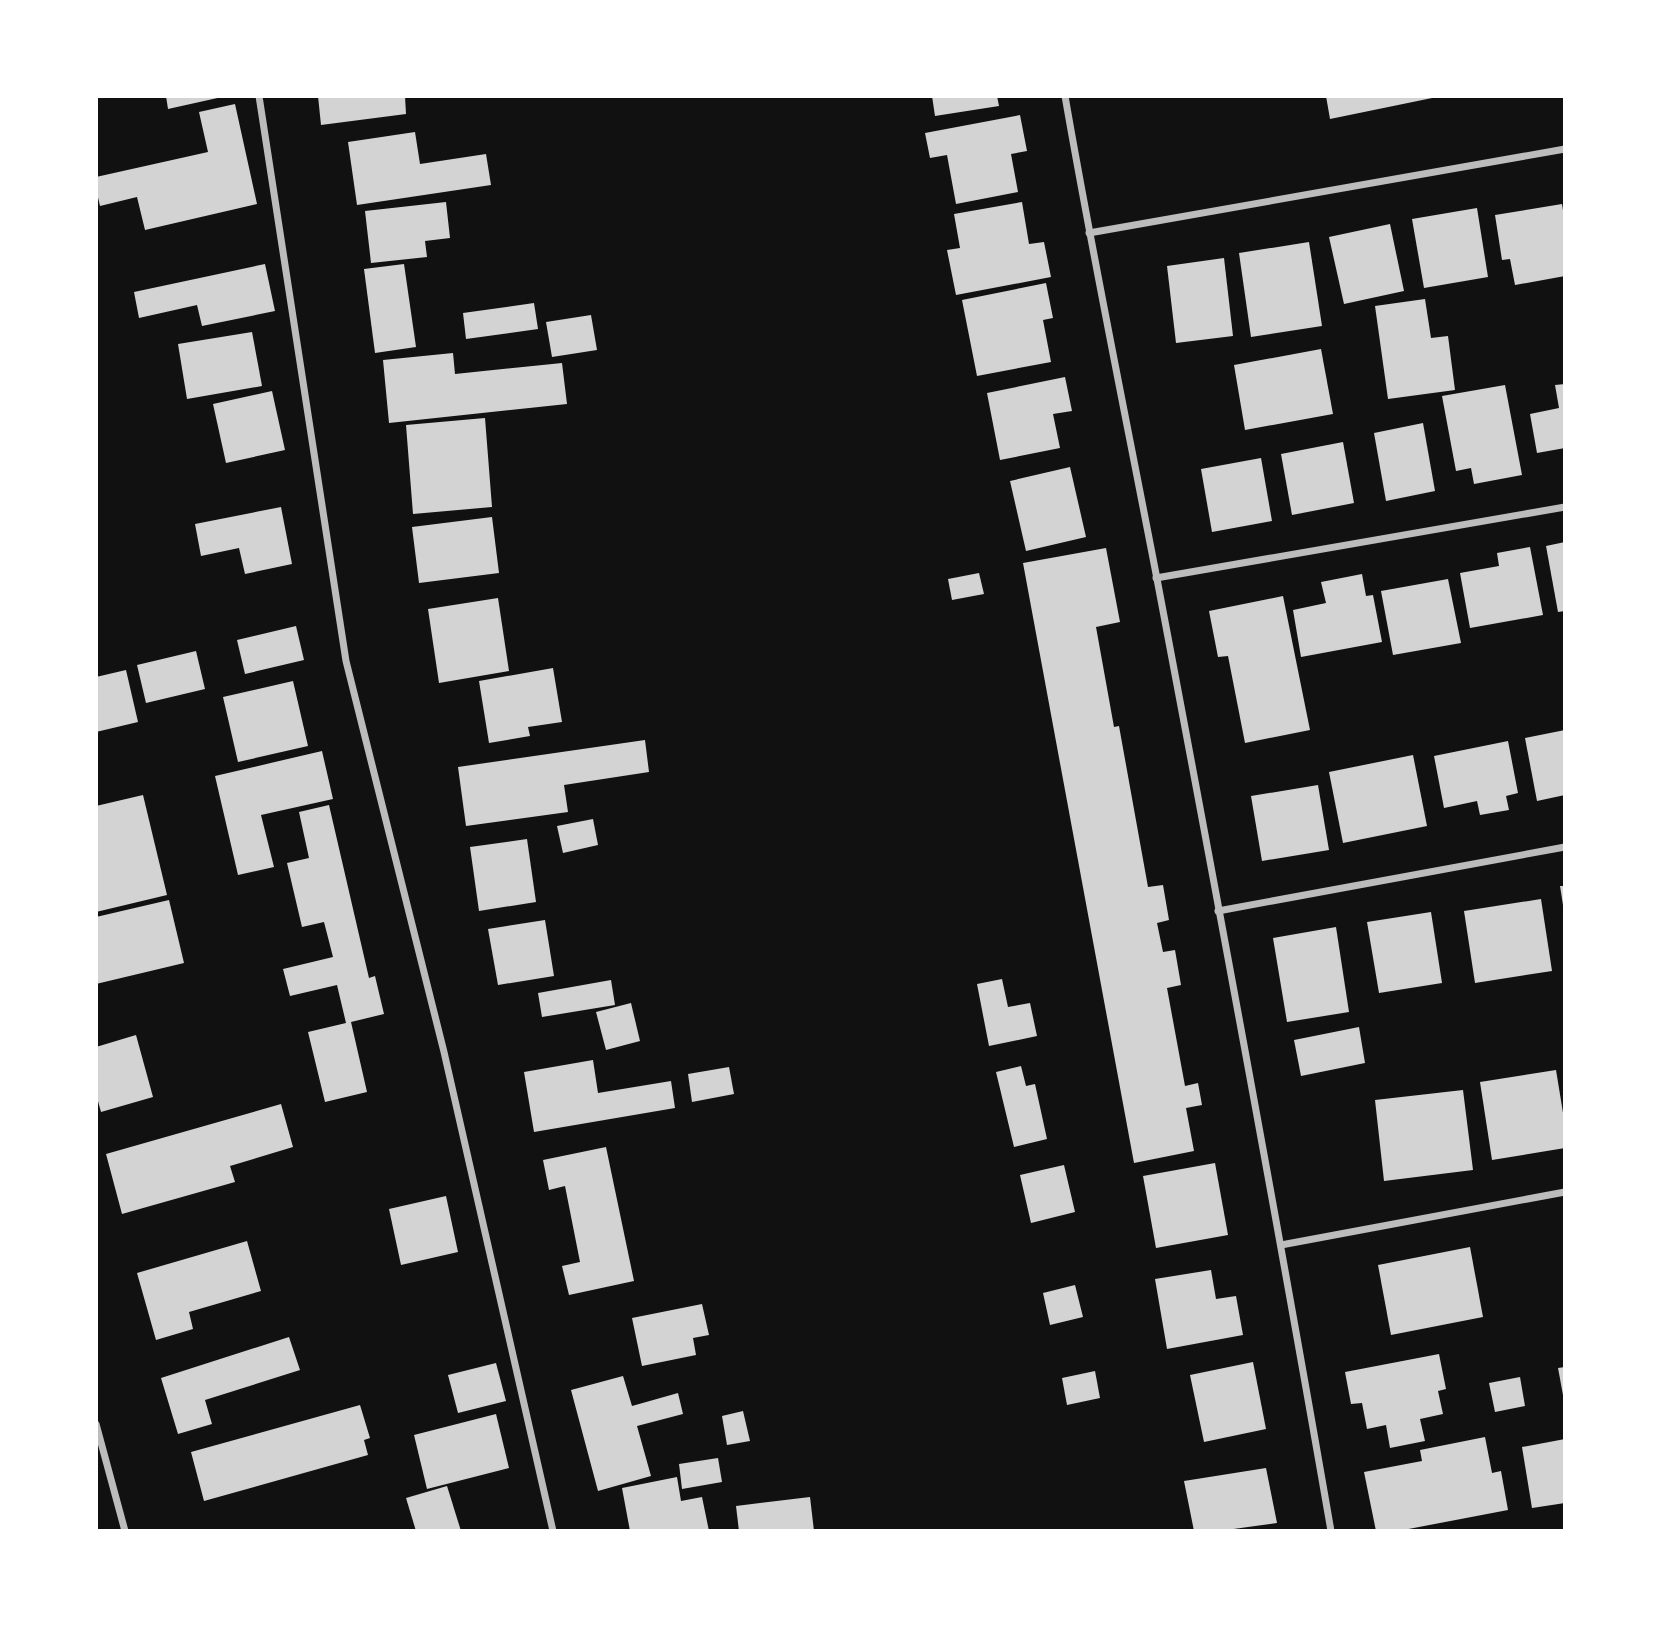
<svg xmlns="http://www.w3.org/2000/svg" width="1661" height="1627" viewBox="0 0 1661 1627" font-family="Raleway,sans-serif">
  <rect width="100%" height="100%" fill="#111"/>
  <g fill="#d3d3d3">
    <path d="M166,96H222V97L168,109Z"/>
    <path d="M318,96H405L406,114L321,125Z"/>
    <path d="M932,96H997L999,106L935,116Z"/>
    <path d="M1326,96H1437V97L1330,119Z"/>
    <path d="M235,104L257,204L145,230L137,197L100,206L96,189V177L208,152L199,112Z"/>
    <path d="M1020,115L1027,151L1011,154L1018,192L956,204L947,155L930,158L925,133Z"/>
    <path d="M415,132L420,164L486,154L491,185L357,205L348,142Z"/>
    <path d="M446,202L450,238L425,241L427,257L371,263L365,211Z"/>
    <path d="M1022,202L1029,244L1044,242L1051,277L956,295L947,250L960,248L954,214Z"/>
    <path d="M1562,204L1565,223V276L1515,285L1510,259L1502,260L1495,215Z"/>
    <path d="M1477,208L1488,277L1424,288L1412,219Z"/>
    <path d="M1390,224L1404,291L1344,304L1329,237Z"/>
    <path d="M1309,242L1322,326L1251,337L1239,253Z"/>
    <path d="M1224,258L1233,336L1176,343L1167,266Z"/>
    <path d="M265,264L275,311L202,326L197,305L139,318L134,292Z"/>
    <path d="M404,264L416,347L375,353L364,269Z"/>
    <path d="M1046,283L1053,318L1043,320L1051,362L977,376L962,300Z"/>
    <path d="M1425,299L1431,338L1448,336L1455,390L1388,399L1375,306Z"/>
    <path d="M534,303L538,329L466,339L463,313Z"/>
    <path d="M591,315L597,350L552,357L546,322Z"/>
    <path d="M252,332L262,386L187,399L178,344Z"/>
    <path d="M1321,349L1333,414L1245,430L1234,365Z"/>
    <path d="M453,353L455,374L562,363L567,404L389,423L383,360Z"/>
    <path d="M1065,377L1072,411L1053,414L1060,448L1000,460L987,393Z"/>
    <path d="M1565,384V448L1537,453L1530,414L1559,408L1555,385Z"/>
    <path d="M1505,385L1522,475L1474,484L1471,468L1456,471L1442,396Z"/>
    <path d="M272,391L285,450L226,463L213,404Z"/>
    <path d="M485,418L492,507L413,514L406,425Z"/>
    <path d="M1423,423L1435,491L1386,501L1374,433Z"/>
    <path d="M1343,442L1354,503L1292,515L1281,454Z"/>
    <path d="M1261,458L1272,521L1212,532L1201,469Z"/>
    <path d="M1070,467L1086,537L1026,551L1010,481Z"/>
    <path d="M281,507L292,564L245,574L239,548L201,556L195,524Z"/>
    <path d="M492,517L499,573L419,583L412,527Z"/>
    <path d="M1565,542V611L1558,612L1546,546Z"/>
    <path d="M1530,547L1543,615L1470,628L1460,573L1499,566L1497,553Z"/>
    <path d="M1106,548L1120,622L1096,627L1114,727L1119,726L1148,887L1163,885L1169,920L1157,923L1163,952L1175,950L1181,985L1167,988L1185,1086L1198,1083L1202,1105L1186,1108L1194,1151L1134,1163L1023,563Z"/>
    <path d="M979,573L984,594L952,600L948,579Z"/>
    <path d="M1362,574L1366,596L1373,595L1382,642L1301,657L1293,610L1326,603L1321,582Z"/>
    <path d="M1448,579L1461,643L1393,655L1381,591Z"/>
    <path d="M1283,596L1310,730L1245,743L1228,656L1218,657L1209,611Z"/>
    <path d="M498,598L509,671L439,683L428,609Z"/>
    <path d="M296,626L304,660L245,674L237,640Z"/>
    <path d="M196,651L205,689L146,703L137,665Z"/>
    <path d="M553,668L562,722L528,727L530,736L489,743L479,681Z"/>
    <path d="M126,670L138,722L96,732V677Z"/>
    <path d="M293,681L308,746L238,762L223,697Z"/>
    <path d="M1565,730V795L1537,801L1525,738Z"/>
    <path d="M645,740L649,772L564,785L568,812L466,826L458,767Z"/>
    <path d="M1508,741L1518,793L1506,796L1509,810L1480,815L1477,801L1444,808L1434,756Z"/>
    <path d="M322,751L333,799L261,815L274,867L238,875L215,776Z"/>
    <path d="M1413,755L1427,826L1343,843L1329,772Z"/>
    <path d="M1318,785L1329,850L1262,861L1251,796Z"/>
    <path d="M143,795L167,895L96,912V806Z"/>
    <path d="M329,805L369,978L375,976L384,1014L351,1022L367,1092L325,1102L308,1032L346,1023L337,985L290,996L283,969L333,957L324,922L302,927L287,863L309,858L299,812Z"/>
    <path d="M593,819L598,845L563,853L557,826Z"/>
    <path d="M527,839L536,902L479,911L470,847Z"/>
    <path d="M1560,886H1565V905H1563Z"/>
    <path d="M1541,899L1552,971L1475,983L1464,911Z"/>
    <path d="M169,900L184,963L96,984V917Z"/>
    <path d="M1431,912L1442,983L1379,993L1367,922Z"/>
    <path d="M545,920L554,976L498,985L488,929Z"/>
    <path d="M1336,927L1349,1012L1287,1022L1273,938Z"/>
    <path d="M1002,979L1008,1007L1030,1003L1037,1036L989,1046L977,984Z"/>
    <path d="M611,980L615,1005L542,1017L538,993Z"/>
    <path d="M631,1003L640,1041L606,1050L596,1012Z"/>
    <path d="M1359,1027L1365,1063L1301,1076L1294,1040Z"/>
    <path d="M136,1035L153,1097L101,1112L96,1094V1047Z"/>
    <path d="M593,1060L598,1093L671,1081L675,1108L534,1132L524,1072Z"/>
    <path d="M1021,1066L1026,1086L1035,1084L1047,1139L1014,1147L996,1072Z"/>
    <path d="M729,1067L734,1094L692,1102L688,1074Z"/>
    <path d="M1556,1070L1565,1125V1148L1492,1160L1480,1082Z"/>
    <path d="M1463,1090L1473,1170L1384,1181L1375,1100Z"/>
    <path d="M281,1104L293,1147L230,1166L235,1182L122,1214L106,1154Z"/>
    <path d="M606,1147L634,1281L569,1295L562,1266L580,1262L565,1186L549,1190L543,1160Z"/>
    <path d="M1215,1163L1228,1235L1156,1248L1143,1176Z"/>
    <path d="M1064,1165L1075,1212L1031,1223L1020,1175Z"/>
    <path d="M446,1196L458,1252L401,1265L389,1209Z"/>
    <path d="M247,1241L261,1291L189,1312L193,1329L156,1340L137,1273Z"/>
    <path d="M1470,1247L1483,1317L1391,1335L1378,1265Z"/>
    <path d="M1211,1270L1216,1299L1236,1296L1243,1335L1167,1349L1155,1279Z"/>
    <path d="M1075,1285L1083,1317L1050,1325L1043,1293Z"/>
    <path d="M702,1304L709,1335L693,1338L696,1355L642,1366L632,1318Z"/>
    <path d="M289,1337L300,1370L205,1400L212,1424L178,1434L161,1378Z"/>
    <path d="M1439,1354L1446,1389L1438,1391L1443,1414L1420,1419L1425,1441L1390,1448L1386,1425L1367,1429L1362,1403L1351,1404L1345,1372Z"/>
    <path d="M1253,1362L1266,1429L1204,1442L1190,1375Z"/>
    <path d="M496,1363L506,1401L458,1413L448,1375Z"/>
    <path d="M1565,1367V1394L1563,1395L1558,1368Z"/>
    <path d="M1095,1371L1100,1398L1067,1405L1062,1378Z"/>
    <path d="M623,1376L632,1406L678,1393L683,1414L637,1426L651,1476L598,1491L571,1390Z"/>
    <path d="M1520,1377L1525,1406L1495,1412L1489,1383Z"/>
    <path d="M360,1405L370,1438L364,1440L368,1455L204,1501L191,1452Z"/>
    <path d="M743,1411L750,1441L727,1445L722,1416Z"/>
    <path d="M496,1414L509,1468L427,1489L414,1435Z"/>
    <path d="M1485,1437L1492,1473L1501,1471L1508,1510L1398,1531H1376L1364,1472L1422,1461L1420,1450Z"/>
    <path d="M1565,1439V1503L1532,1508L1522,1447Z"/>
    <path d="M718,1458L722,1482L682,1489L679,1464Z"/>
    <path d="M1266,1468L1277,1523L1219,1531H1194L1184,1481Z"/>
    <path d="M677,1477L681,1501L702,1497L709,1531H630L622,1488Z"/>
    <path d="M447,1486L461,1531H416L406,1498Z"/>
    <path d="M810,1497L814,1531H739L736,1506Z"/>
  </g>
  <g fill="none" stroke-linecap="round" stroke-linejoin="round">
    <g stroke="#bcbcbc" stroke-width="7">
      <path d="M259,96L346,661L444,1052L553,1531"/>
      <path d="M1065,96C1093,258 1126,418 1157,579C1217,896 1276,1213 1331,1531"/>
      <path d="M1089,233L1565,149"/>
      <path d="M1156,578L1565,507"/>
      <path d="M1218,911L1565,847"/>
      <path d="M1281,1245L1565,1192"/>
      <path d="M96,1424L125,1531"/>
    </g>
  </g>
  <rect width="1661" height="1627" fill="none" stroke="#ffffff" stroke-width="196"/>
</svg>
